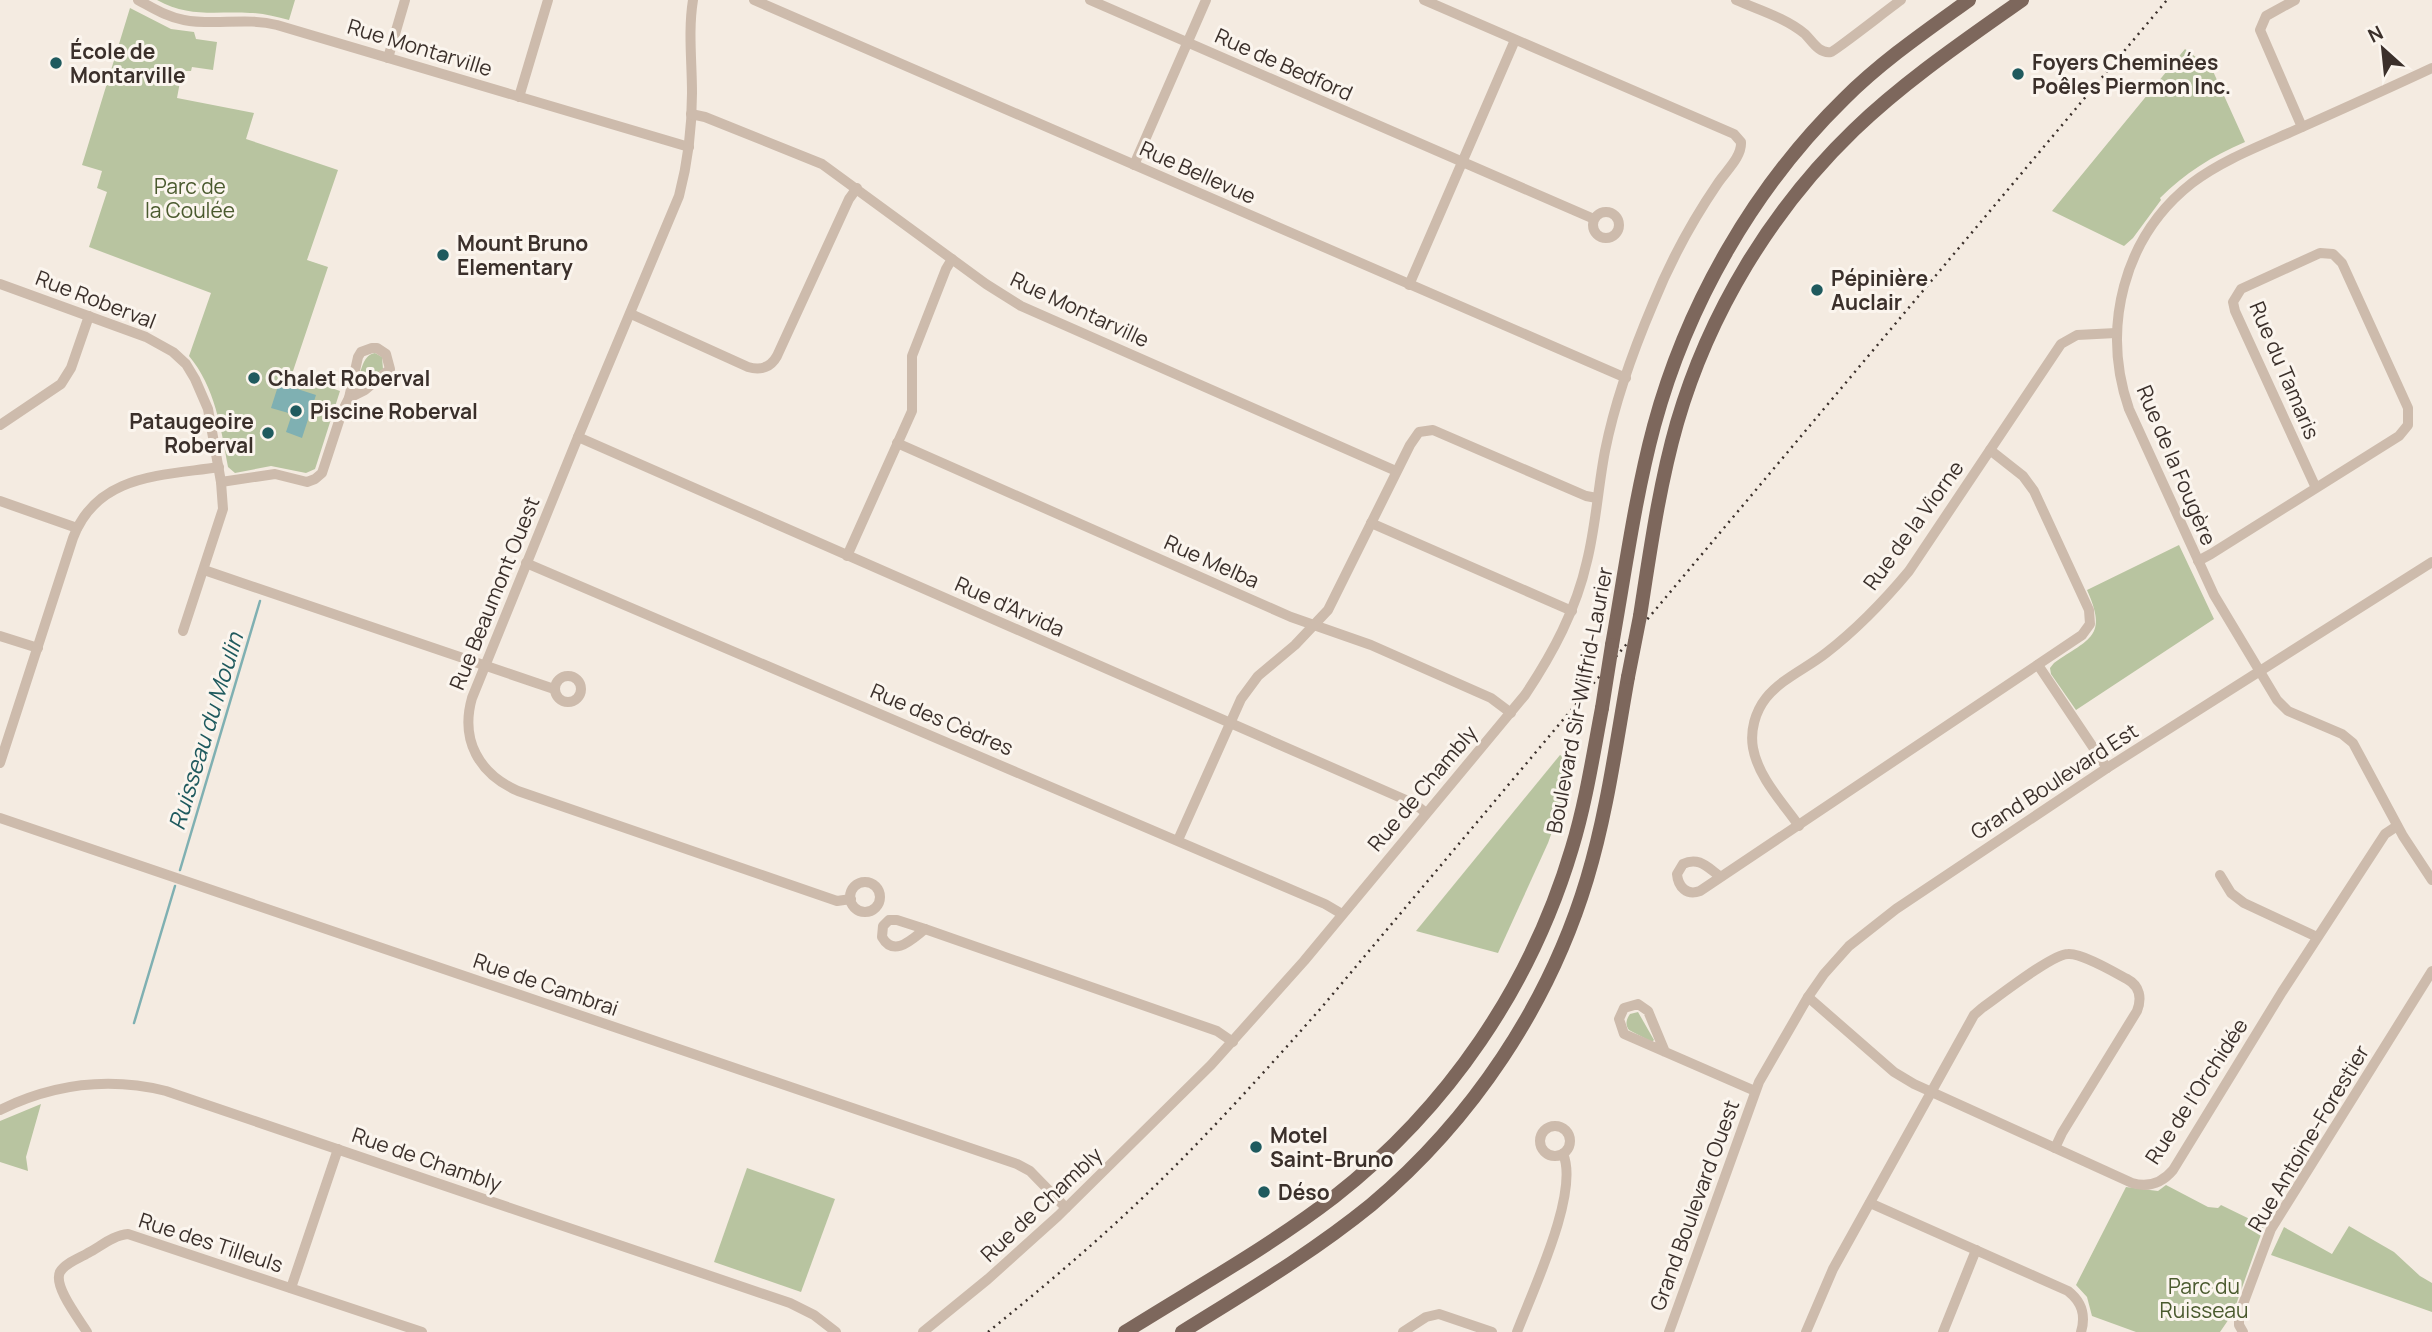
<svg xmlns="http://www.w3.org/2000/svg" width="2432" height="1332" viewBox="0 0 2432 1332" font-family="Manrope,sans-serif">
  <rect width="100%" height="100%" fill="#f4ebe1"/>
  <g fill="#b8c4a0">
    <path d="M157,0H295L289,20C276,17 263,13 250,13C215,11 189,18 157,0Z"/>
    <path d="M130,8L171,29L194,32L196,39L217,42L213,70L192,67L191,71H182L177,98L254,113L246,139L338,170L307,260L328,267L292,374L340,391L317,463L315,469L306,473L271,466L235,473L228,467C221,428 215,387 189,356L211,293L89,247L107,192L97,188L102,171L82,165Z"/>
    <path d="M2185,49L2212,69L2245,142C2212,156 2185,173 2160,198L2161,200L2133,238L2124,246L2052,211Z"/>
    <path d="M375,353L382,357L383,369L362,385L358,379C362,369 363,355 375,353Z"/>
    <path d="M2179,545L2214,619L2076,710L2051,674L2050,668L2054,663C2090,638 2108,637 2087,590Z"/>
    <path d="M1560,755L1576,765L1548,843L1498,953L1416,931Z"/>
    <path d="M1638,1012L1654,1040L1652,1042L1629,1030C1625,1024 1626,1020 1630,1014Z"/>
    <path d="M41,1104L26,1157L28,1171L0,1162V1121Z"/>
    <path d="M747,1168L835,1199L801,1292L714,1262Z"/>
    <path d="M2166,1185L2208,1207L2218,1208L2221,1205L2264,1226L2233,1313L2220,1332H2136L2092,1316L2087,1297L2076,1285L2126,1187L2158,1191Z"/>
    <path d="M2349,1226L2394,1252L2420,1276L2432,1283V1312L2271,1255L2284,1227L2332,1254Z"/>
  </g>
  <path fill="#7fb0b2" d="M279,383L316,395L302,438L286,432L292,414L271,408Z"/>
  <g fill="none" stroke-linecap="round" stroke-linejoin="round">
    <g stroke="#7fb0b2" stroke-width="2.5">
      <path d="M180,870L260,601"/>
      <path d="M134,1023L175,886"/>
    </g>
    <g stroke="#cdbbac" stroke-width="10">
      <path d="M138,0C153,8 167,17 184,20C214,26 246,17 277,25L689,147"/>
      <path d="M693,0C688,31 692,62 692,93C692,128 688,162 679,196L578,437L472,698C460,740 479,774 518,791L837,901L851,899"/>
      <path d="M754,0L1626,378"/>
      <path d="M1090,0L1594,219"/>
      <path d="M1736,0C1759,10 1786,18 1805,34C1812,41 1819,54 1831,52C1835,51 1891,7 1901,0"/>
      <path d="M2295,0L2266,16L2260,30L2302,127"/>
      <path d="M388,58L405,0"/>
      <path d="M2432,68C2385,90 2338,111 2291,132C2257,147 2221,161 2192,183C2123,237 2101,328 2129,409L2214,595L2277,700L2288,711L2342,734L2353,743L2403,836L2432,880"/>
      <path d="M519,97L548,0"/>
      <path d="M691,114L705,117L822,164L986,284L1021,306L1396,471"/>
      <path d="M1134,165L1206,0"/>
      <circle cx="1606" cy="225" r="13"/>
      <path d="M0,284L146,337L173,352L186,364L195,379L208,409L221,482L223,509L183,631"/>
      <path d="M1409,285L1515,40"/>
      <path d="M631,314L748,367C761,371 771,367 777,356L849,199L857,188"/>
      <path d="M372,348H377L386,354L390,369L365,390L349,398L358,357L361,352Z"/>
      <path d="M0,425L61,384L71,368L89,316"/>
      <path d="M578,437L1415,804L1426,813"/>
      <path d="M897,443L1291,617L1371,645L1491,698L1511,713"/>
      <path d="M221,482L275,474L307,482L315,479L322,473L342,412L349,398"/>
      <path d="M0,501L77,528"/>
      <path d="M1371,523L1572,611"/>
      <path d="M847,556L912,411V356L946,269L952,259"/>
      <path d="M2198,561L2211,554L2399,436L2408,425V408L2342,263L2333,254L2320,253L2241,289L2233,302L2235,311L2316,488"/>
      <path d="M526,563L1325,904L1342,914"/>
      <path d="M204,570L554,689"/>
      <path d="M0,636L38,648"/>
      <path d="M2038,665L2107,768"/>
      <circle cx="568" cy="689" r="13"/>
      <path d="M0,763L73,538C97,474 161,476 219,467"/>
      <path d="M0,818L1017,1164L1030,1171L1066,1208"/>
      <path d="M1799,826C1783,803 1758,777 1753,748C1750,731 1755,712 1766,698C1781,679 1807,668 1826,653C1857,629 1884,601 1909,571L2061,344L2077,335L2116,333"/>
      <path d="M1178,840L1241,699L1258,676L1295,645L1328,610L1410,445L1419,432L1433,430L1586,496L1597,498"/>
      <path d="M2220,875L2231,893L2244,903L2317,937"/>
      <path d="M1721,877C1708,868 1699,856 1683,864L1677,874C1678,887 1687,896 1700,891L2082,635L2090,624L2089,610L2034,491L2023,476L1990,450"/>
      <circle cx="865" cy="897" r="15"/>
      <path d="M889,920H897L925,929C912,939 894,958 882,937L883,926Z"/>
      <path d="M925,929L1217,1031L1233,1042"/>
      <path d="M1808,997L1894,1072L1914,1084L2132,1183C2149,1188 2162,1183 2173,1170L2282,992L2385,834L2397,826"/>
      <path d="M1665,1052L1648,1011L1638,1004L1624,1008L1619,1019L1624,1034L1755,1091"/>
      <path d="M0,1110C53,1084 109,1077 166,1091L790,1303L814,1315L836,1332"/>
      <circle cx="1555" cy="1141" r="15"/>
      <path d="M1870,1203L2068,1291C2082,1302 2086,1315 2081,1332"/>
      <path d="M291,1288L338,1149"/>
      <path d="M87,1332C79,1319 53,1286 60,1272C65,1263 80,1258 88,1253C101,1246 114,1235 128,1234L422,1332"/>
      <path d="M923,1332L988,1279L1058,1216L1211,1065L1304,961L1525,695C1553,653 1576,610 1587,561C1596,525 1598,487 1605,451C1615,401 1633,351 1653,304C1670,262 1692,221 1718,183C1726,171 1742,157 1741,142L1734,134L1424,0"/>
      <path d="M1403,1332L1426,1317L1439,1314L1492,1332"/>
      <path d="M1517,1332C1532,1292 1580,1192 1563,1154"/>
      <path d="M1669,1332L1759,1082L1808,997L1824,974L1849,946L1896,909L2107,768L2432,562"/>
      <path d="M1806,1332L1833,1269L1974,1015L1982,1008C1998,997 2052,954 2068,954C2082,953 2114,972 2127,979C2140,986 2142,998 2137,1011L2062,1133L2055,1148"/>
      <path d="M1943,1332L1976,1250"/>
      <path d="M2243,1332L2239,1325V1315L2271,1229L2432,971"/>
    </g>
    <g stroke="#7d675c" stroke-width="14">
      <path d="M1640,616C1650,552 1659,486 1677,423C1709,313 1771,210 1854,130C1905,81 1964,41 2022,0"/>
      <path d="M1612,645C1625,572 1635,497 1654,426C1687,304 1754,187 1844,99C1882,61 1926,31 1969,0"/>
      <path d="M1125,1332C1195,1288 1269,1247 1334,1197C1448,1108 1531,986 1572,848C1586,802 1593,755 1602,708"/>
      <path d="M1182,1332C1246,1292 1312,1253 1371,1205C1472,1120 1549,1005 1587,879C1607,813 1616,744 1628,677"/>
    </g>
    <path stroke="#3b302b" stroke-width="2.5" stroke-dasharray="2 5" stroke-linecap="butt" d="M988,1332C1046,1285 1104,1236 1158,1183C1215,1127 1269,1067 1322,1007L2167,0"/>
    <g stroke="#7d675c" stroke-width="14">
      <path d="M1628,677L1640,616"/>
      <path d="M1602,708L1612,645"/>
    </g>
  </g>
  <g fill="#1f5a5e" stroke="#fbf5ee" stroke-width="2.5">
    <circle cx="56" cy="63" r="7"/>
    <circle cx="2018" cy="74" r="7"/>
    <circle cx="443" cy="255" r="7"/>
    <circle cx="1817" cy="290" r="7"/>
    <circle cx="254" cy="378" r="7"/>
    <circle cx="296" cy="411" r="7"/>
    <circle cx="268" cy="433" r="7"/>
    <circle cx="1256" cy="1147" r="7"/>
    <circle cx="1264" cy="1192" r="7"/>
  </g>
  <g text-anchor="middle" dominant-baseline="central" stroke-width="6" stroke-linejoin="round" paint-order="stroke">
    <g font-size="21" fill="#3b302b" stroke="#fbf5ee">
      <text transform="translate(420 47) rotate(17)">Rue Montarville</text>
      <text transform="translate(1284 64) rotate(24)">Rue de Bedford</text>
      <text transform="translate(1198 172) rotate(24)">Rue Bellevue</text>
      <text transform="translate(96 299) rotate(21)">Rue Roberval</text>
      <text transform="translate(1080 309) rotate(25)">Rue Montarville</text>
      <text transform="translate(2285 370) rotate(67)">Rue du Tamaris</text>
      <text transform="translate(2177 465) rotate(67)">Rue de la Fougère</text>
      <text transform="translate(1913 525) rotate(-54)">Rue de la Viorne</text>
      <text transform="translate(1212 561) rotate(24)">Rue Melba</text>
      <text transform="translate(494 593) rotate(-68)">Rue Beaumont Ouest</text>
      <text transform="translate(1010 606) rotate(24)">Rue d'Arvida</text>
      <text transform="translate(1579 700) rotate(-79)">Boulevard Sir-Wilfrid-Laurier</text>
      <text transform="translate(942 719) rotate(23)">Rue des Cèdres</text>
      <text transform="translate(2054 781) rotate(-33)">Grand Boulevard Est</text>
      <text transform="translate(1422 788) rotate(-50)">Rue de Chambly</text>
      <text transform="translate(546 984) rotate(19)">Rue de Cambrai</text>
      <text transform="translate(2196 1091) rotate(-57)">Rue de l'Orchidée</text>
      <text transform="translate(2308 1138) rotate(-59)">Rue Antoine-Forestier</text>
      <text transform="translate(427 1159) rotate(19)">Rue de Chambly</text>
      <text transform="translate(1041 1204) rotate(-43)">Rue de Chambly</text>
      <text transform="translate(1694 1205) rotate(-70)">Grand Boulevard Ouest</text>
      <text transform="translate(211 1242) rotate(18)">Rue des Tilleuls</text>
    </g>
    <g font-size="21" font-weight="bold" fill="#3b302b" stroke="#fbf5ee" text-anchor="start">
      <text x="70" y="51">École de<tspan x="70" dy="24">Montarville</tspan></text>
      <text x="2032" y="62">Foyers Cheminées<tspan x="2032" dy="24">Poêles Piermon Inc.</tspan></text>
      <text x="457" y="243">Mount Bruno<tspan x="457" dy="24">Elementary</tspan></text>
      <text x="1831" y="278">Pépinière<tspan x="1831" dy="24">Auclair</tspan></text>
      <text x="268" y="378">Chalet Roberval</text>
      <text x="310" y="411">Piscine Roberval</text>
      <text x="254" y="421" text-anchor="end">Pataugeoire<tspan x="254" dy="24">Roberval</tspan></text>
      <text x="1270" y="1135">Motel<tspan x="1270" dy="24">Saint-Bruno</tspan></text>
      <text x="1278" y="1192">Déso</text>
    </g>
    <g font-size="21" fill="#4a5a2e" stroke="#fbf5ee">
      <text x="190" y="186">Parc de<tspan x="190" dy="24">la Coulée</tspan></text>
      <text x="2204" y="1286">Parc du<tspan x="2204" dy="24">Ruisseau</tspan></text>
    </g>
    <g font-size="23" font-style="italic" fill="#1f5a5e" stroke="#fbf5ee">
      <text transform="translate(205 731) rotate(-73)">Ruisseau du Moulin</text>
    </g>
  </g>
  <g transform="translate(2383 49) rotate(333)" stroke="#fbf5ee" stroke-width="5" paint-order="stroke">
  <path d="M0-5L12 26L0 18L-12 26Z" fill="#3b302b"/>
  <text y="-10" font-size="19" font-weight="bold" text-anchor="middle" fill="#3b302b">N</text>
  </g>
</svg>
